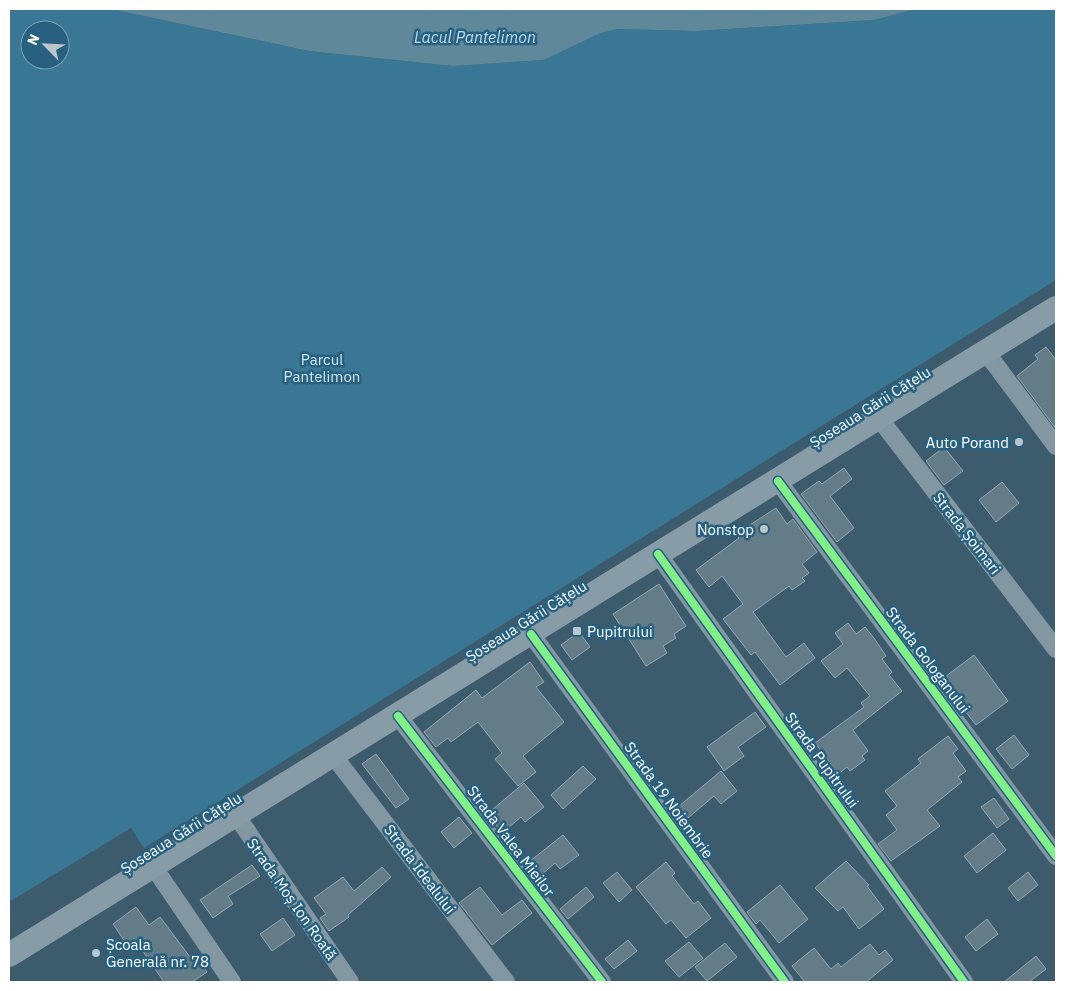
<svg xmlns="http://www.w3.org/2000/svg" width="1065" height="991" viewBox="0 0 1065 991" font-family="'IBM Plex Sans',sans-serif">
  <rect width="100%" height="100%" fill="#3c5b6c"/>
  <path fill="#397795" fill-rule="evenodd" d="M9,9H111L309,51L453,66L544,60L600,32L617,29L696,31L874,20L916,9H1056V280L144,848L131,828L9,902ZM30,30H60V60H30Z"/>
  <path fill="#60889b" d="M111,9H916L874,20L696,31L617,29L600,33L544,60L453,66L309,51Z"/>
  <g fill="#647b88" stroke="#95a7b1">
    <path d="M1046,347L1056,360V429L1017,376L1038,359L1035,355Z"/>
    <path d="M944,447L963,471L944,485L926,461Z"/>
    <path d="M844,468L852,479L830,496L854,528L837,542L801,494L819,481L822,484Z"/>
    <path d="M1002,482L1019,503L996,522L979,500Z"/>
    <path d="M776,508L787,524L793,519L817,552L802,564L809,573L802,578L805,581L792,590L789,586L753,612L786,657L804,643L815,658L780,685L755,652L751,655L723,619L743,604L722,576L709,587L696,570L739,538L736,534Z"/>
    <path d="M659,584L686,626L674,634L676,638L663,646L667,653L646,666L613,614Z"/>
    <path d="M848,623L856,634L865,627L874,638L886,656L882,659L892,672L889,675L902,691L853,730L868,751L862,756L865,760L850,771L847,767L836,776L828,765L830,763L815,743L864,707L861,703L870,696L847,668L835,678L821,661L843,644L835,633Z"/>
    <path d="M579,632L590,647L572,660L561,645Z"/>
    <path d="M974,655L1008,701L976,725L941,680Z"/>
    <path d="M530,662L544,682L536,687L564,722L523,756L536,772L518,786L495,759L502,753L478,722L451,742L448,738L436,747L424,732L476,690L482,698Z"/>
    <path d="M755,712L766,727L738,747L744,756L724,771L707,747Z"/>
    <path d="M1014,735L1029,755L1012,769L996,749Z"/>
    <path d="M948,736L958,749L953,753L966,771L958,777L962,782L927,810L940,826L891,861L878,844L897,830L886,815L897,806L885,791L921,763L918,759Z"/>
    <path d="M376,754L409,799L396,808L362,764Z"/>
    <path d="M583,766L596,779L563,809L551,795Z"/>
    <path d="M721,771L737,791L721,804L714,796L682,823L673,811Z"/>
    <path d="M524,783L544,807L525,822L521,817L502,833L487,814Z"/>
    <path d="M994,798L1009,819L997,828L981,807Z"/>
    <path d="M459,817L472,833L454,848L441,832Z"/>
    <path d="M993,833L1006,850L977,873L964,856Z"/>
    <path d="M563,835L579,855L560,869L555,863L541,875L530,861Z"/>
    <path d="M846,861L869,885L867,886L884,909L859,929L843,907L838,911L815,888Z"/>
    <path d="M666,862L675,873L672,876L694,904L698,901L711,918L686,938L671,920L666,924L636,887Z"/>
    <path d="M252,865L260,876L228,896L233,904L213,918L200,900Z"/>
    <path d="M382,867L391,877L348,915L349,917L329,931L320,918L326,914L314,898L343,877L354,891Z"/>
    <path d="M617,872L632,890L619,902L603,883Z"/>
    <path d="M1028,872L1038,885L1018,901L1008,888Z"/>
    <path d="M780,885L808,919L779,943L760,920L756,924L747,912Z"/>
    <path d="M480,887L502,915L522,900L532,913L492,945L459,903Z"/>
    <path d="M586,887L594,897L568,919L560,909Z"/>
    <path d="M136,907L149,925L160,917L193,961L197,958L207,972L192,982H164L140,947L132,952L113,924Z"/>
    <path d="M283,918L295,935L272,951L260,934Z"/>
    <path d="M987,919L998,934L976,951L965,937Z"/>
    <path d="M628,940L637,951L614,969L605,959Z"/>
    <path d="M689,942L703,958L679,977L665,961Z"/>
    <path d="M725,943L737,957L707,981L695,967Z"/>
    <path d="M870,944L879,955L885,950L893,960L866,982H805L792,966L814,948L831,969L838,963L841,967Z"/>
    <path d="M1036,956L1046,969L1029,982H1004Z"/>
  </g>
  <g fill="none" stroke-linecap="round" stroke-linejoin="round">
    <g stroke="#8297a2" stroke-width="18">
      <path d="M986,352L1056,446"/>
      <path d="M879,418L1056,649"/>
      <path d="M778,481L1056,856"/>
      <path d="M658,554L964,982"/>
      <path d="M531,634L785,982"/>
      <path d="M398,716L602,982"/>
      <path d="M333,755L506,982"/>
      <path d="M236,815L350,982"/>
      <path d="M153,866L232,982"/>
    </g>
    <path stroke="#889ca8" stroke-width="24" d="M9,955L1056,308"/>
    <defs>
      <g id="cycleway">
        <path d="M778,481L1056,856"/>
        <path d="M658,554L964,982"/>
        <path d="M531,634L785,982"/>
        <path d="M398,716L602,982"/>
      </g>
    </defs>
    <use href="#cycleway" stroke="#286180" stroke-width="11"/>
    <use href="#cycleway" stroke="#82f089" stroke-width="8"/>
  </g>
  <g fill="#bbc6cc" stroke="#286180" stroke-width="2">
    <circle cx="1019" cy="442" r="5"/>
    <circle cx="764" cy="529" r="5"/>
    <rect x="572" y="626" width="10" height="10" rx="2.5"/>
    <circle cx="96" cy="953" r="5"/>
  </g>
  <g text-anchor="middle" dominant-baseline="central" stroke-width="5" stroke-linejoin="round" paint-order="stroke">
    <g font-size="15" fill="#d2e9f5" stroke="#286180">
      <text x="322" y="359">Parcul<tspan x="322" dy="17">Pantelimon</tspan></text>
    </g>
    <g font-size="15" fill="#fff" stroke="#286180">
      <text transform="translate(870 407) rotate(-32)">Șoseaua Gării Cățelu</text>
      <text transform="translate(967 533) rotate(52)">Strada Șoimari</text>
      <text transform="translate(526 621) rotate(-32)">Șoseaua Gării Cățelu</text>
      <text transform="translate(928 660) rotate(53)">Strada Gologanului</text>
      <text transform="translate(822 760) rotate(54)">Strada Pupitrului</text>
      <text transform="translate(669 800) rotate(54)">Strada 19 Noiembrie</text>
      <text transform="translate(181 833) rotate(-32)">Șoseaua Gării Cățelu</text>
      <text transform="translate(511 841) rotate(53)">Strada Valea Mieilor</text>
      <text transform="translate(420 869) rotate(53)">Strada Idealului</text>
      <text transform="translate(292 899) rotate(55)">Strada Moș Ion Roată</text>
    </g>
    <g font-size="15" fill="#fff" stroke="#286180" text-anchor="end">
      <text x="1009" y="442">Auto Porand</text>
      <text x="754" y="529">Nonstop</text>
      <text x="587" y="631" text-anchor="start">Pupitrului</text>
      <text x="106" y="944" text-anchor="start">Școala<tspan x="106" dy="17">Generală nr. 78</tspan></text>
    </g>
    <g font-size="16" font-style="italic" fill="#bbdded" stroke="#286180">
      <text x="475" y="37">Lacul Pantelimon</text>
    </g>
  </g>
  <rect width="1065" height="991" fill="none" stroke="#ffffff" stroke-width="20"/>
  <g transform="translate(45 45) rotate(294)"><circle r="24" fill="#286180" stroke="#7ea0b3"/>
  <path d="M0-4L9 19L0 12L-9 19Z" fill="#bbc6cc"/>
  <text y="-8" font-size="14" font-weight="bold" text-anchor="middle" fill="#ffffff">N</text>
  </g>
</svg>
